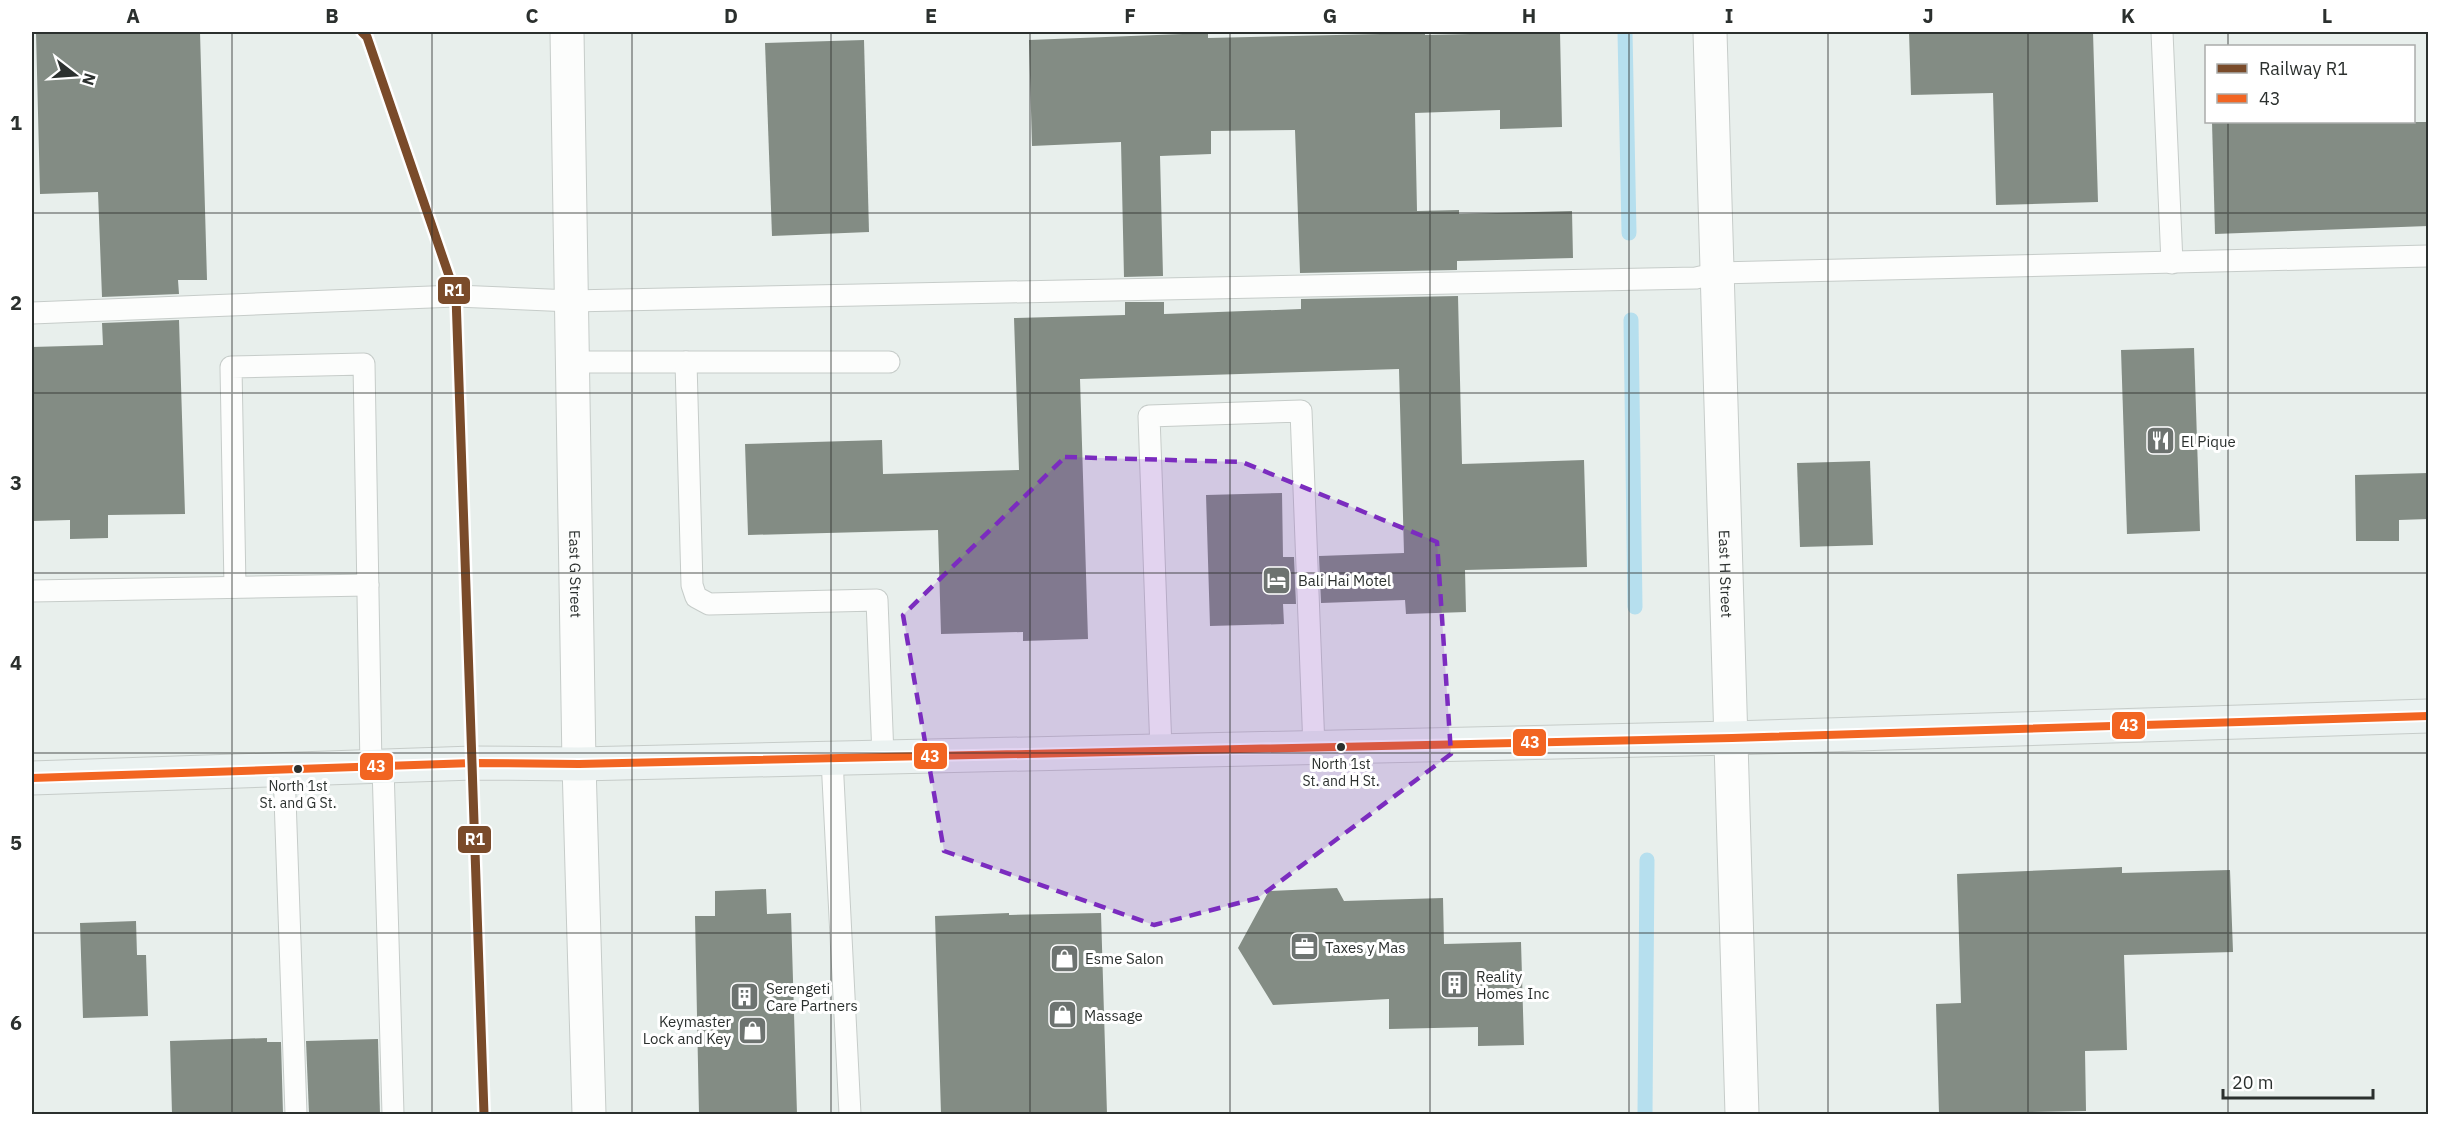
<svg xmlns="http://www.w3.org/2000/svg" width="2460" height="1146" viewBox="0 0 2460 1146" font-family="'IBM Plex Sans',sans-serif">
  <rect width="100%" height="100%" fill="#e8efec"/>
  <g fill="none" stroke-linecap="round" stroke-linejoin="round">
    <g stroke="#b6dfee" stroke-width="15">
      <path d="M1625,32L1629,233"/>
      <path d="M1631,320L1635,607"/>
      <path d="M1645,1114L1647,860"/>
    </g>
  </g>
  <g fill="#838c84">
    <path d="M36,32H200L207,280H178L179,294L102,297L98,192L40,194Z"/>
    <path d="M1560,32L1562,127L1500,129V110L1415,113L1417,211L1459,210V214L1572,211L1573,258L1457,261V270L1300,273L1295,130L1211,131V154L1160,156L1163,276L1124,277L1121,142L1032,146L1029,40L1208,33V38L1425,33V35Z"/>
    <path d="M1909,32H2093L2098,202L1996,205L1993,93L1911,95Z"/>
    <path d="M864,40L869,232L772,236L765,43Z"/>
    <path d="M2212,122H2428V226L2215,234Z"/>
    <path d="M1458,296L1462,464L1584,460L1587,567L1465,570L1466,612L1406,614L1405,600L1321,603L1319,556L1404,553L1399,369L1080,379L1088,639L1023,641V632L941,634L938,530L748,535L745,444L882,440L883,474L1019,470L1014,318L1125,315V302H1164V314L1301,309V299Z"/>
    <path d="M179,320L185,514L108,515V538L70,539V520L32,521V347L103,345L102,323Z"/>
    <path d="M2194,348L2200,531L2127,534L2121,350Z"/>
    <path d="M1870,461L1873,545L1800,547L1797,463Z"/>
    <path d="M2428,473V519L2399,520V541H2356L2355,475Z"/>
    <path d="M1282,493L1283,557H1294L1296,604H1283L1284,624L1210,626L1206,495Z"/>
    <path d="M2122,867V873L2230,870L2233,952L2124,955L2127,1050L2085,1051L2086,1111L1939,1114L1936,1004L1961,1003L1957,874Z"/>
    <path d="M1337,888L1344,901L1443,898L1444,944L1521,942L1524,1045L1478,1046V1027L1389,1029V999L1273,1005L1238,948L1269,891Z"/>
    <path d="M766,889L767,914L791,913L797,1114H699L695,916H715V891Z"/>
    <path d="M1009,913V915L1101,913L1107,1114H941L935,916Z"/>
    <path d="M136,921L137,955H146L148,1016L83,1018L80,923Z"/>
    <path d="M267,1038V1042H281L283,1114H172L170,1041Z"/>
    <path d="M378,1039L380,1114H309L306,1041Z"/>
  </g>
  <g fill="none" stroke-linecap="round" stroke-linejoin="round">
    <defs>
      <g id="lane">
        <path d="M2162,32L2172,263"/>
        <path d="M32,313L456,296L571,301L1696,278L1718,273L2428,256"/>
        <path d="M573,362H889"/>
        <path d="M686,362L692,585L696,597L709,604L877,600L883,757"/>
        <path d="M235,587L231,367L364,364L371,767"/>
        <path d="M32,591L368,585"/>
        <path d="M1161,751L1149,416L1301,411L1314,748"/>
        <path d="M832,759L850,1114"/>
        <path d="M383,766L393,1114"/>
        <path d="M284,769L296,1114"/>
      </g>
      <g id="street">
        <path id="s1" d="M567,32L579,764L589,1114"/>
        <path id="s2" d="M1710,32L1742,1114"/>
      </g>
      <path id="secondary" d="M32,778L473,763L579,764L1732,738L2428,716"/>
    </defs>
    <use href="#lane" stroke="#c6ccc9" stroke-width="23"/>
    <use href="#street" stroke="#c6ccc9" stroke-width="35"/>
    <use href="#secondary" stroke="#c6ccc9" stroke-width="35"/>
    <use href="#lane" stroke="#fcfdfc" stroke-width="21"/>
    <use href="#street" stroke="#fcfdfc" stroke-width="33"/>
    <use href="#secondary" stroke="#ebf2f1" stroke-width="33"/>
    <defs>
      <path id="bus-1" d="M32,778L473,763L579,764L1732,738L2428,716"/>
    </defs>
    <use href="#bus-1" stroke="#fff" stroke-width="12"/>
    <use href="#bus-1" stroke="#f26522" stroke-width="8"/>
    <defs>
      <path id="rail-1" d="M362,32L367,37L456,296L484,1114"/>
    </defs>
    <use href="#rail-1" stroke="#fff" stroke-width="14"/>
    <use href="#rail-1" stroke="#7a4b2a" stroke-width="9"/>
  </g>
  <path fill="#7b2cbf" fill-opacity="0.2" stroke="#7b2cbf" stroke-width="4.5" stroke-dasharray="12 8" stroke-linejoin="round" d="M1065,457L1242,462L1437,542L1451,754L1258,898L1154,925L944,851L903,615Z"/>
  <path fill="none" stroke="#2b302e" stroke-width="1.5" stroke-opacity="0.55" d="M232,32V1114M432,32V1114M632,32V1114M831,32V1114M1030,32V1114M1230,32V1114M1430,32V1114M1629,32V1114M1828,32V1114M2028,32V1114M2228,32V46M2228,122V1114M32,213H2428M32,393H2428M32,573H2428M32,753H2428M32,933H2428"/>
  <defs>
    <symbol id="restaurant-square" viewBox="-11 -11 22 22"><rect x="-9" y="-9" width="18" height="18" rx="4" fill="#6d7370" stroke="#fff"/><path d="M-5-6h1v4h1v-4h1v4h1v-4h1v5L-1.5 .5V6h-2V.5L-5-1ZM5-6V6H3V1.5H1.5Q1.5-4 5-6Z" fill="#fff"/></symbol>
    <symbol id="hotel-square" viewBox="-11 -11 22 22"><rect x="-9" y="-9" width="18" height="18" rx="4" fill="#6d7370" stroke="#fff"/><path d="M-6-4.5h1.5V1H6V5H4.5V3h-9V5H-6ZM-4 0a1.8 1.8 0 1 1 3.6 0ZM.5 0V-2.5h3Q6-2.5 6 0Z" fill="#fff"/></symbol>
    <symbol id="office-square" viewBox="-11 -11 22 22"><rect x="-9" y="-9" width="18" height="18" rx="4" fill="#6d7370" stroke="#fff"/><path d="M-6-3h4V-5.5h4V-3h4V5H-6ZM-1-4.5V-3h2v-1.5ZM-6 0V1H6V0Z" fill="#fff"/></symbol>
    <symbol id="shop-square" viewBox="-11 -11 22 22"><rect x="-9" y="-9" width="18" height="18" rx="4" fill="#6d7370" stroke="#fff"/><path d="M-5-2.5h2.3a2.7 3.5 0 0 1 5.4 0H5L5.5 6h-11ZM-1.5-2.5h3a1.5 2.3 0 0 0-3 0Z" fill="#fff"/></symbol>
    <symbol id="building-square" viewBox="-11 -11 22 22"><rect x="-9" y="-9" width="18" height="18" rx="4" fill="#6d7370" stroke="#fff"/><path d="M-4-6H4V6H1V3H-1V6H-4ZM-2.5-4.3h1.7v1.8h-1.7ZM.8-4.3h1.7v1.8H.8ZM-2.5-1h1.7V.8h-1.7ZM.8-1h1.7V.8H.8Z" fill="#fff"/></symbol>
  </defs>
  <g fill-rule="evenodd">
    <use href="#restaurant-square" x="2144" y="424" width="33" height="33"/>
    <use href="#hotel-square" x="1260" y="564" width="33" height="33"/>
    <use href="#office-square" x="1288" y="930" width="33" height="33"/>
    <use href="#shop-square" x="1048" y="942" width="33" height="33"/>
    <use href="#building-square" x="1438" y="968" width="33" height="33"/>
    <use href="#building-square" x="728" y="980" width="33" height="33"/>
    <use href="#shop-square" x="1046" y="998" width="33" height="33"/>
    <use href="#shop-square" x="736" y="1014" width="33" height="33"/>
  </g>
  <g fill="#2b302e" stroke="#fff" stroke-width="2">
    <circle cx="1341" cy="747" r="5"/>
    <circle cx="298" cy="769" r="5"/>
  </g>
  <g text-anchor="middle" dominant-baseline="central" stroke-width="6" stroke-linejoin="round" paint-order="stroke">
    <g font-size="14" fill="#2b302e" stroke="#fff">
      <text x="1341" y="764">North 1st<tspan x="1341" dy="17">St. and H St.</tspan></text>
      <text x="298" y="786">North 1st<tspan x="298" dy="17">St. and G St.</tspan></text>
    </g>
    <g font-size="15" fill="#2b302e" stroke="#fff" text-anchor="start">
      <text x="2181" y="441">El Pique</text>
      <text x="1298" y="580">Bali Hai Motel</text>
      <text x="1325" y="947">Taxes y Mas</text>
      <text x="1085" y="958">Esme Salon</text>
      <text x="1476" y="976">Reality<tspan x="1476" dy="17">Homes Inc</tspan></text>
      <text x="766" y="988">Serengeti<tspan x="766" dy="17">Care Partners</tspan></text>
      <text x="1084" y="1015">Massage</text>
      <text x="731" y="1021" text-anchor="end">Keymaster<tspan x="731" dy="17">Lock and Key</tspan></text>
    </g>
    <g font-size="15" fill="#2b302e" stroke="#fff">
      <text stroke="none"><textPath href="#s1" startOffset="542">East G Street</textPath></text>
      <text stroke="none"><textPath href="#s2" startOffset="542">East H Street</textPath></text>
    </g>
  </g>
  <g stroke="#fff" stroke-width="2">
    <rect x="437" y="276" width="34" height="29" rx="6" fill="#7a4b2a"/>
    <rect x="2111" y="711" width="35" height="29" rx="6" fill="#f26522"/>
    <rect x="1512" y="728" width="35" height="29" rx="6" fill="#f26522"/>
    <rect x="913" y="742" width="35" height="28" rx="6" fill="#f26522"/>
    <rect x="359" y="752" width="35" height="29" rx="6" fill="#f26522"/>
    <rect x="457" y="825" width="35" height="29" rx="6" fill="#7a4b2a"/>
  </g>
  <g font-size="16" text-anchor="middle" font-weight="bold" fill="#fff">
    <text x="454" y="296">R1</text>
    <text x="2129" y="731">43</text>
    <text x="1530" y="748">43</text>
    <text x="930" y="762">43</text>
    <text x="376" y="772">43</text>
    <text x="475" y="845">R1</text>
  </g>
  <rect width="2460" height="1146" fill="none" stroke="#ffffff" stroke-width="66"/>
  <rect x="2205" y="45" width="210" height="78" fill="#ffffff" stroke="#aaacab" stroke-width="1.5"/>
  <rect x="2217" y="64" width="30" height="9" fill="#7a4b2a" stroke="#aaacab" stroke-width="1.5"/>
  <text x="2259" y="75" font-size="18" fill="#2b302e">Railway R1</text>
  <rect x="2217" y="94" width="30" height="9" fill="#f26522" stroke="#aaacab" stroke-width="1.5"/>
  <text x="2259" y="105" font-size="18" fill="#2b302e">43</text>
  <g transform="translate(75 75) rotate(107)" stroke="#ffffff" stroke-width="4.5" paint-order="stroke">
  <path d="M0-4.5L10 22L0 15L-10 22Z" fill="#2b302e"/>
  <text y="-9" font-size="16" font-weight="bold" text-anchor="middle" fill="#2b302e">N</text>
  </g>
  <path d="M2223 1089v9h150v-9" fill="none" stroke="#2b302e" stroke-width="3"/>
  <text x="2232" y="1089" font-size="18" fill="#2b302e" stroke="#ffffff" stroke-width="4.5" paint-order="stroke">20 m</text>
  <rect x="33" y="33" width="2394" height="1080" fill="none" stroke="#2b302e" stroke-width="2"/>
  <g font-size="20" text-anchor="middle" font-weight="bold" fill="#2b302e">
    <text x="133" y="23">A</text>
    <text x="332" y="23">B</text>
    <text x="532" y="23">C</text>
    <text x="731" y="23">D</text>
    <text x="931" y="23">E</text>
    <text x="1130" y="23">F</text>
    <text x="1330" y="23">G</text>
    <text x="1529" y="23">H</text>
    <text x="1729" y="23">I</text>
    <text x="1928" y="23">J</text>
    <text x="2128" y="23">K</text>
    <text x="2327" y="23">L</text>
    <text x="16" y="130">1</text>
    <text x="16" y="310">2</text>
    <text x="16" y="490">3</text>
    <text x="16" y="670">4</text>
    <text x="16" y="850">5</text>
    <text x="16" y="1030">6</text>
  </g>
</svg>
